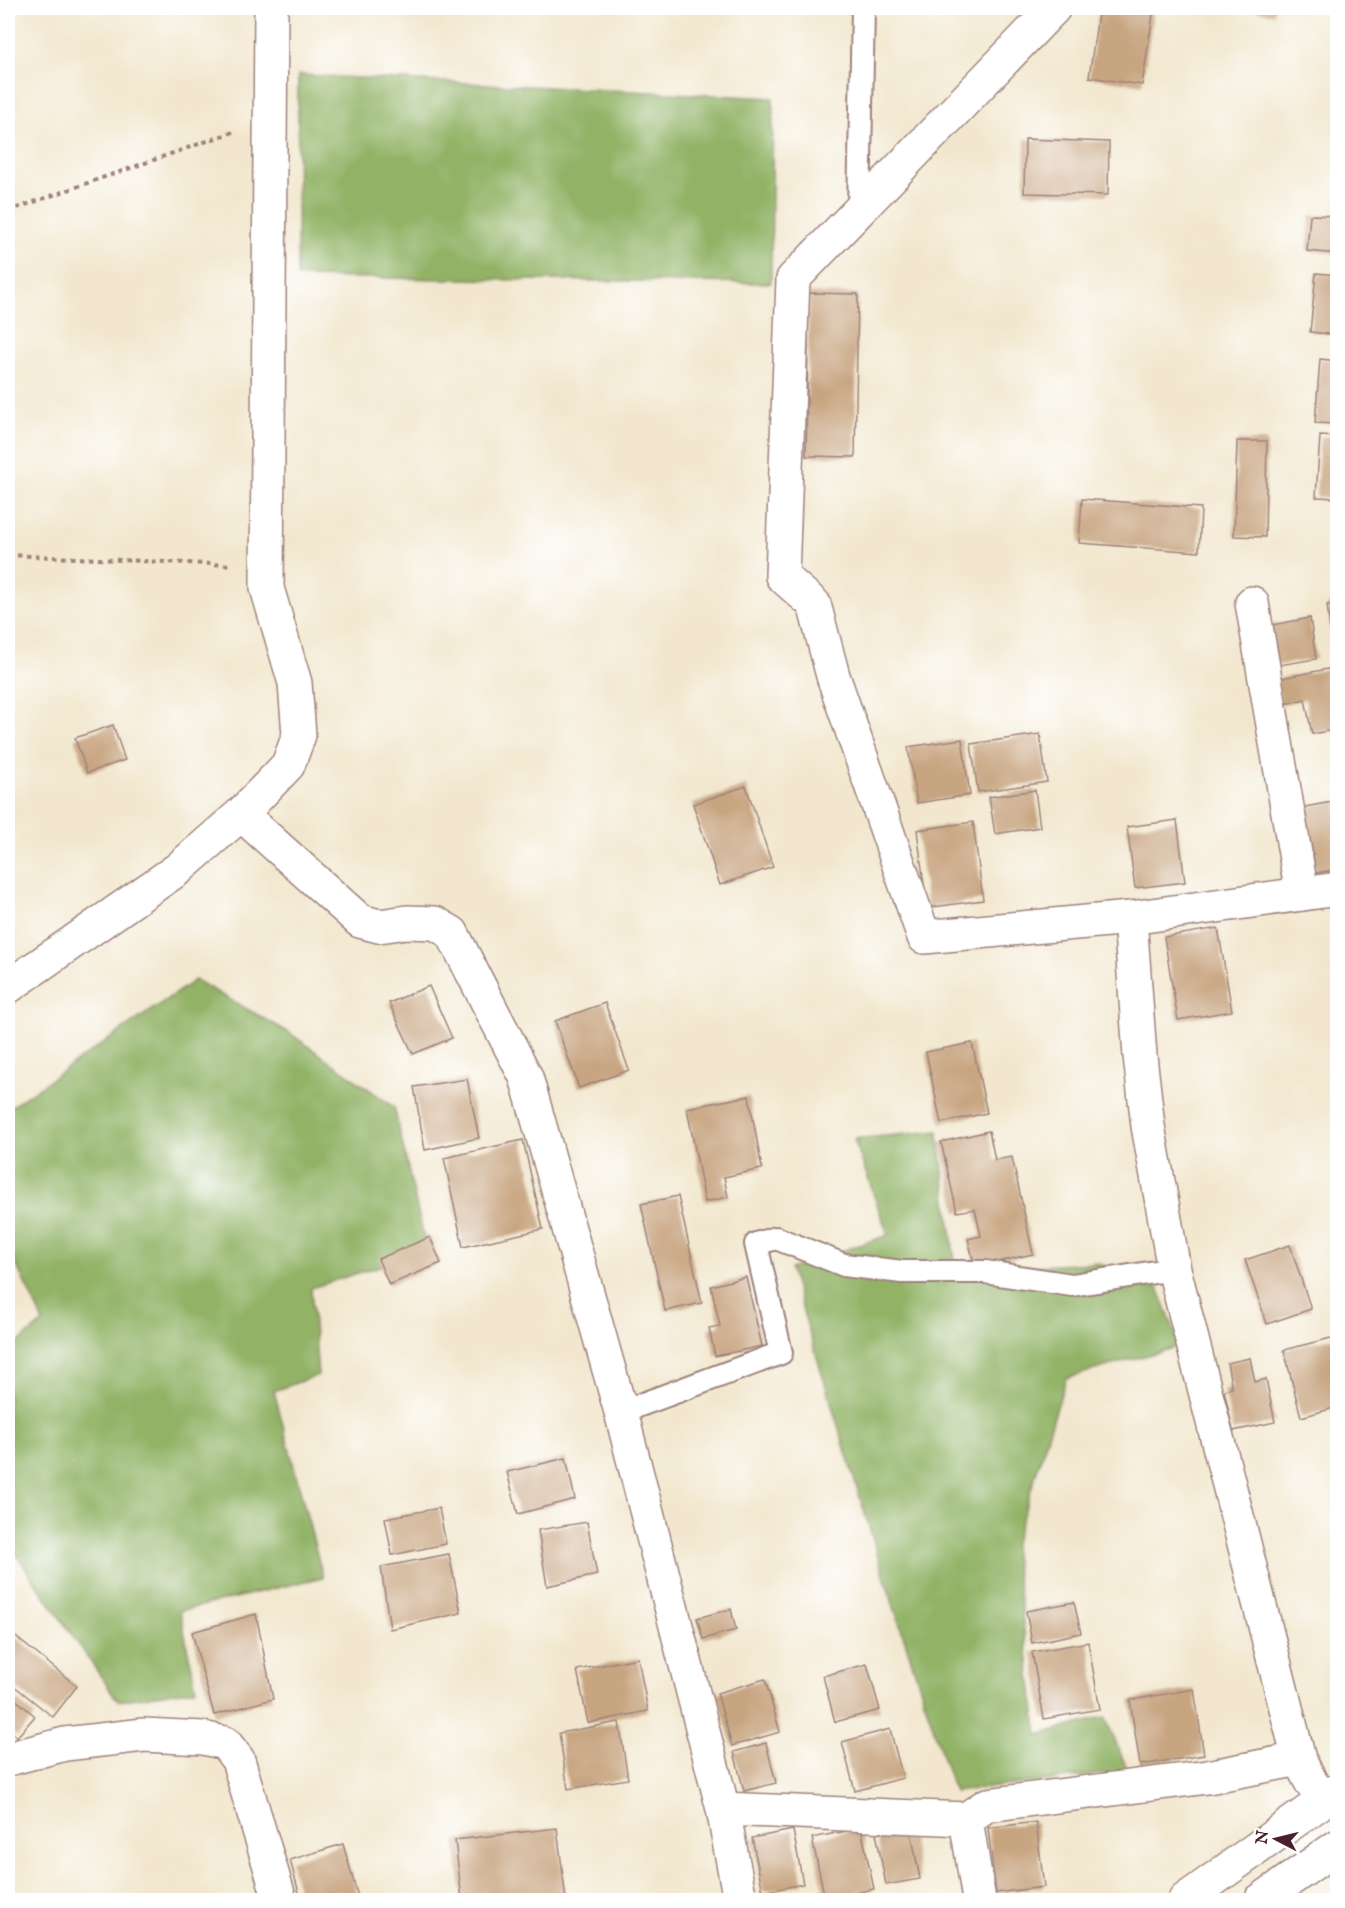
<svg xmlns="http://www.w3.org/2000/svg" width="1345" height="1908" viewBox="0 0 1345 1908" font-family="'IM FELL English',serif">
  <rect width="100%" height="100%" fill="#fff"/>
  <filter id="ink" filterUnits="userSpaceOnUse"><feTurbulence type="fractalNoise" baseFrequency=".0167" numOctaves="2"/><feDisplacementMap in="SourceGraphic" scale="12" xChannelSelector="R" yChannelSelector="G"/><feConvolveMatrix kernelMatrix="1 2 1 2 8 2 1 2 1" color-interpolation-filters="sRGB"/></filter>
  <filter id="wash" filterUnits="userSpaceOnUse"><feTurbulence type="fractalNoise" baseFrequency=".008" numOctaves="4" result="noise"/><feDisplacementMap in="SourceGraphic" scale="24" xChannelSelector="R" yChannelSelector="G"/><feGaussianBlur stdDeviation="1.35" result="paint"/><feColorMatrix in="noise" values="0 0 0 0 0 0 0 0 0 0 0 0 0 0 0 0 0 1.4 0 .05"/><feComposite in="paint" operator="in"/></filter>
  <g filter="url(#wash)">
    <rect width="100%" height="100%" fill="#f2e7ce"/>
    <g fill="#92b366" stroke="#6e6948" stroke-width="1.5">
      <path d="M298,75L773,98L771,283L297,277Z"/>
      <path d="M195,980L288,1032L394,1107L427,1251L311,1288L318,1375L274,1391L323,1577L180,1611L196,1689L118,1701L8,1543V1351L43,1322L8,1247V1109Z"/>
      <path d="M938,1131L956,1270L1096,1263L1156,1282L1180,1346L1066,1378L1013,1547L1038,1735L1105,1717L1128,1771L954,1792L884,1576L790,1269L888,1235L854,1139Z"/>
    </g>
    <g id="blocks">
      <g fill="#c8a581">
        <path d="M1099,8H1154L1142,85L1089,77Z"/>
        <path d="M1242,8H1275L1274,14Z"/>
        <path d="M1025,139L1109,142L1108,195L1024,193Z"/>
        <path d="M1310,215L1338,216V254L1307,251Z"/>
        <path d="M1316,273L1338,275V335L1310,332Z"/>
        <path d="M809,293L858,294L855,457L806,456Z"/>
        <path d="M1320,359L1338,361V424L1315,423Z"/>
        <path d="M1320,436L1338,437V498L1316,497Z"/>
        <path d="M1237,441H1267L1265,537L1234,536Z"/>
        <path d="M1082,499L1201,508L1199,552L1079,543Z"/>
        <path d="M1338,604V660H1335L1327,605Z"/>
        <path d="M1310,618L1316,659L1273,666L1266,626Z"/>
        <path d="M1338,667V729L1312,734L1305,699L1281,705L1276,679Z"/>
        <path d="M113,725L125,760L87,773L75,738Z"/>
        <path d="M1040,734L1047,782L978,792L971,744Z"/>
        <path d="M962,739L970,795L917,803L908,747Z"/>
        <path d="M746,786L773,867L720,885L693,804Z"/>
        <path d="M1035,790L1040,827L995,834L989,797Z"/>
        <path d="M1338,801V869L1316,873L1304,807Z"/>
        <path d="M1177,820L1185,882L1135,888L1127,827Z"/>
        <path d="M973,822L983,900L927,908L917,830Z"/>
        <path d="M1218,928L1232,1011L1178,1020L1164,937Z"/>
        <path d="M429,986L452,1038L413,1054L389,1003Z"/>
        <path d="M605,1003L629,1070L579,1088L555,1021Z"/>
        <path d="M972,1043L987,1113L941,1123L926,1052Z"/>
        <path d="M467,1079L479,1138L425,1150L414,1087Z"/>
        <path d="M749,1096L762,1169L724,1177L728,1197L705,1202L687,1108Z"/>
        <path d="M989,1131L995,1160L1012,1157L1033,1254L975,1267L968,1239L981,1236L975,1209L957,1212L941,1142Z"/>
        <path d="M523,1140L543,1229L463,1247L444,1158Z"/>
        <path d="M678,1196L702,1303L665,1311L641,1204Z"/>
        <path d="M430,1237L441,1263L389,1285L378,1259Z"/>
        <path d="M1290,1245L1311,1309L1267,1324L1245,1260Z"/>
        <path d="M746,1277L762,1346L715,1356L709,1328L720,1326L711,1286Z"/>
        <path d="M1335,1337L1338,1347V1407L1301,1417L1284,1350Z"/>
        <path d="M1250,1358L1255,1382L1266,1379L1275,1422L1233,1431L1224,1390L1232,1388L1227,1363Z"/>
        <path d="M566,1458L575,1499L518,1514L507,1472Z"/>
        <path d="M439,1508L446,1544L392,1555L385,1518Z"/>
        <path d="M587,1522L597,1575L547,1586L538,1530Z"/>
        <path d="M449,1554L461,1613L390,1629L381,1567Z"/>
        <path d="M1074,1602L1081,1633L1032,1643L1026,1611Z"/>
        <path d="M731,1609L736,1630L703,1639L697,1618Z"/>
        <path d="M256,1614L273,1699L214,1715L192,1632Z"/>
        <path d="M12,1634L77,1686L53,1717L8,1681V1639Z"/>
        <path d="M1088,1642L1100,1709L1044,1719L1032,1652Z"/>
        <path d="M638,1658L648,1711L588,1723L577,1670Z"/>
        <path d="M867,1664L880,1710L835,1722L823,1676Z"/>
        <path d="M765,1679L780,1732L732,1746L717,1693Z"/>
        <path d="M1194,1689L1204,1755L1140,1765L1130,1700Z"/>
        <path d="M8,1693L35,1716L17,1737L8,1728Z"/>
        <path d="M619,1722L628,1779L568,1789L559,1733Z"/>
        <path d="M890,1729L903,1778L855,1791L842,1742Z"/>
        <path d="M766,1743L776,1783L744,1791L734,1752Z"/>
        <path d="M1036,1822L1044,1887L996,1893L988,1828Z"/>
        <path d="M910,1827L920,1879L886,1885L876,1833Z"/>
        <path d="M557,1828L566,1900H462L455,1840Z"/>
        <path d="M861,1828L874,1889L825,1899L812,1838Z"/>
        <path d="M793,1830L803,1884L763,1892L752,1838Z"/>
        <path d="M343,1844L359,1900H301L290,1860Z"/>
      </g>
    </g>
  </g>
  <g filter="url(#ink)">
    <use href="#blocks" fill-opacity="0" stroke="#9e837c" stroke-width="1.5"/>
    <g fill="none" stroke-linecap="round" stroke-linejoin="round">
      <defs>
        <g id="lane">
          <path d="M859,211L863,8"/>
          <path d="M621,1412L781,1353L756,1244L776,1238L844,1265L902,1272H985L1072,1285L1174,1269"/>
        </g>
        <g id="street">
          <path d="M1054,8L793,279L782,576L814,604L833,676L924,937L1130,918"/>
          <path d="M1252,603L1302,894"/>
          <path d="M241,814L360,921L379,926L407,922L435,923L452,933L526,1077L621,1412L723,1809L740,1900"/>
          <path d="M8,987L178,869L241,814L288,765L299,735L295,683L267,588L271,8"/>
          <path d="M8,1759L65,1744L144,1735L203,1738L225,1743L238,1760L280,1900"/>
          <path d="M1325,1800L1312,1784L1299,1759L1174,1269L1148,1126L1140,1056L1130,918L1338,889"/>
          <path d="M723,1809L966,1819"/>
          <path d="M979,1900L966,1819L987,1805L1208,1777L1299,1759"/>
        </g>
        <g id="highway">
          <path d="M1185,1900L1338,1790"/>
          <path d="M1261,1900L1338,1846"/>
        </g>
      </defs>
      <use href="#lane" stroke="#9e837c" stroke-width="26"/>
      <use href="#street" stroke="#9e837c" stroke-width="36"/>
      <use href="#highway" stroke="#9e837c" stroke-width="36"/>
      <g stroke="#9e837c" stroke-width="4" stroke-dasharray="4.5 4.5" stroke-linecap="butt">
        <path d="M8,211L236,131"/>
        <path d="M8,555L232,565"/>
      </g>
      <use href="#lane" stroke="#fff" stroke-width="22"/>
      <use href="#street" stroke="#fff" stroke-width="33"/>
      <use href="#highway" stroke="#fff" stroke-width="33"/>
    </g>
  </g>
  <rect width="1345" height="1908" fill="none" stroke="#fff" stroke-width="30"/>
  <g transform="translate(1276 1839) rotate(277)" stroke="#ffffff" stroke-width="4.5" paint-order="stroke">
  <path d="M0-4.5L10 22L0 15L-10 22Z" fill="#4a1f2b"/>
  <text y="-9" font-size="16" font-weight="bold" text-anchor="middle" fill="#4a1f2b">N</text>
  </g>
</svg>
